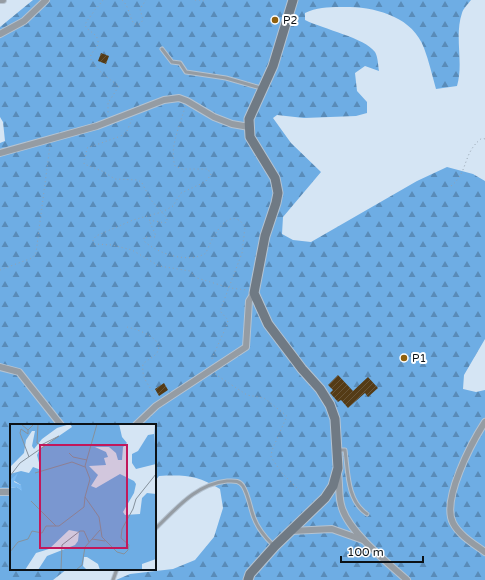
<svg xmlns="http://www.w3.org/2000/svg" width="485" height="580" viewBox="0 0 485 580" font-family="'Varela Round',sans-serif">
  <defs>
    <pattern id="forest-firs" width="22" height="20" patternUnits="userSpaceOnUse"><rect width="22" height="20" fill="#6eade4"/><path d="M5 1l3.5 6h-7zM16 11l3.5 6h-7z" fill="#598bb8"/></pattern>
    <pattern id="building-hatch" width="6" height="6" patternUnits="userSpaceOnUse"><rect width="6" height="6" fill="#543b16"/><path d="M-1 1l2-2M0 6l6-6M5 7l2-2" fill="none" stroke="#685437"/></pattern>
  </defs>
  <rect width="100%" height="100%" fill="#d5e5f4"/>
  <path fill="url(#forest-firs)" d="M33,0H471C468,4 463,9 462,13C454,37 464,62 457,86L436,89C432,75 429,61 424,48C413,18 379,8 350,7C335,7 319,6 305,13V20C323,29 365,38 375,52C378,57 378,65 379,71L365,66L355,73L357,91L367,102V113L356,116L304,118L277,115L273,118L291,143L321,172L283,217L282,234L293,240L311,242L417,181L447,167L473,174L485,181V339L464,375L463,389L476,392L485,390V580H116L130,574L173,569L195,560L214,537L223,508L220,489C197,475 184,475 159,476L155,481V425H11V569H67L53,580H0V143L5,141L3,122L0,117V27Z"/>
  <g fill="url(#building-hatch)">
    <path d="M101,53L109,56L106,64L98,61Z"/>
    <path d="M338,375L353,391L368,377L378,388L368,397L365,393L348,408L341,400L338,402L330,393L333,390L328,385Z"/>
    <path d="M164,383L168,390L159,396L155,389Z"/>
  </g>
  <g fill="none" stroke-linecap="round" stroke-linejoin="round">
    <defs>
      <g id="lane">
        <path d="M162,49L172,62L180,63L186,72L226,78L261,88"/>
        <path d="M338,450H345C348,472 347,501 367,514"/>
        <path d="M155,529C176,509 196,484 227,481C234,481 239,480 243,486C249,496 250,508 254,518C258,529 265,537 273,545"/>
        <path d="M113,580L117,569"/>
      </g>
      <g id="street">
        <path d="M0,0H3"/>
        <path d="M0,34L24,21L46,0"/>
        <path d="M0,153L97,126L164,100L179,98L187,101L214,117L232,124L249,127"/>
        <path d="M0,367L19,372L61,425"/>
        <path d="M485,422C472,442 441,500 453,523C459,535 474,544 485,552"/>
        <path d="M136,425L156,406L246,347L249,301L254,293"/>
        <path d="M338,474C340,485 338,497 342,508C350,533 388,563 407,580"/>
        <path d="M0,492H11"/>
        <path d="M291,531L332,529L363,540"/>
      </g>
      <path id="secondary" d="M248,580L250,574L275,546L325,498L333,486L338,468L335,419L330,405L320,389L302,369L268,324L254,293L265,236L276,203L278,193L275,178L250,137L249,119L273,66L293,0"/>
    </defs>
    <use href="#lane" stroke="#b5c3d1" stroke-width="5"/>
    <use href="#street" stroke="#b5c3d1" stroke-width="8"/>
    <use href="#secondary" stroke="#b5c3d1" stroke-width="11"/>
    <g stroke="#95a2ae" stroke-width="1" stroke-dasharray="1 3" stroke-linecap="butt">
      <path d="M103,0C100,4 85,22 85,25C88,32 97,33 98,41C99,47 93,50 91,55C87,64 112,81 119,86L108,103V115"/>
      <path d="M122,0C129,6 129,16 134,24H140L143,20L140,9L146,0"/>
      <path d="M195,0H207"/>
      <path d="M185,107C180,126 169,147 175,166L182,169H208L211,175L205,182L181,193L173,206L162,212L133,220L96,236L93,240L94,244L112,245L132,250L159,266L190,271L197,278L230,288L247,290"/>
      <path d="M132,119L127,131L121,136L87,148L84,164L102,171L115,179L138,180L142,183L151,200L167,218V221L165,223L149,220L156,236L155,237H144V241C158,254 189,264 206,253C211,239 230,202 245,227L242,253L220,311L228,320L227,325L212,358L213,361"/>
      <path d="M451,186C469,172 462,153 482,138L485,139"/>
      <path d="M0,270L32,258L36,253L50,145"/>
      <path d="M127,327C136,329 168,339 156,354C152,358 147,360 143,364C141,378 149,386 157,397"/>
      <path d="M215,374L247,395L264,398L287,416L272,450L271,457L281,472L299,490"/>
    </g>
    <use href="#lane" stroke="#959ca3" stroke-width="3"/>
    <use href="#street" stroke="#959ca3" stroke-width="6"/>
    <use href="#secondary" stroke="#707a84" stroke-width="9"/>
  </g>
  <g fill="#90600d" stroke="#fff" stroke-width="1.5">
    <circle cx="275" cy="20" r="4"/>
    <circle cx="404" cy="358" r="4"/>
  </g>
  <g text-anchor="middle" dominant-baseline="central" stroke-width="4" stroke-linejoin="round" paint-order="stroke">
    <g font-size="11" fill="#0c1217" stroke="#fff" text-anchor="start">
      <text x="283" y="20">P2</text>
      <text x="412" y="358">P1</text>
    </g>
  </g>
  <g transform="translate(10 424)">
    <rect width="146" height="146" fill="#d5e5f4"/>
    <path d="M0,0H109L112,13L117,19L113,23L112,36H108L106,29L99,23H85L96,28L98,33L94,34L96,41L79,42L88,51L81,62L86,64L110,50L124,57L126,60L124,69L113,88L115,91L130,90L132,74L137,69L146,70V135L132,140V146H90L88,140L77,133H74L73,142L77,146H28L37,132L65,121L68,117L69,108L59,106L39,125L26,129L15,146H0V64L7,63L11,66V61L3,56L0,57V50L11,47L19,49L23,43L31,46L27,31L30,25L62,3L60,0L47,4L32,15L24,25L22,22L25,7H22L16,16L14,29L0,43ZM144,0L146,40L126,45L122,39V30L128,27L138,11L144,10Z" fill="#6eade4"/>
    <path d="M8,49L4,58L11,61L12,67L7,63L0,64V56Z" fill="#7abaf2"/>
    <path fill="none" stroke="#85919c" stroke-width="1" d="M11,0L18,6L24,0M87,0L75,42L80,55L75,73L89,93L92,113L107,128L114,130L118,126L119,121L111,114L112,105L123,85L126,75L146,50M18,6V10L11,5L10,9L19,33M59,29L63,33L77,36M25,49L62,38L75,43M0,52L10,39L49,12L31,21L27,19L28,0M21,77L46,102M82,115L95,117M0,128L8,118L18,115L22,107L32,109L36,102H49L74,83L75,73M51,146L52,121L70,107H74L79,118M66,146L72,141L75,123L90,106"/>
    <path fill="#c2185b" fill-opacity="0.15" stroke="#c2185b" stroke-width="2" d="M30,21H117V124H30Z"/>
    <rect width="146" height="146" fill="none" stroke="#0c1217" stroke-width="2"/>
  </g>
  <path d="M341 556v6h82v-6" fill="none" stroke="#0c1217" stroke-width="2"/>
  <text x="347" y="556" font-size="12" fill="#0c1217" stroke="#ffffff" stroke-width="3" paint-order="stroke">100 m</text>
</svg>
